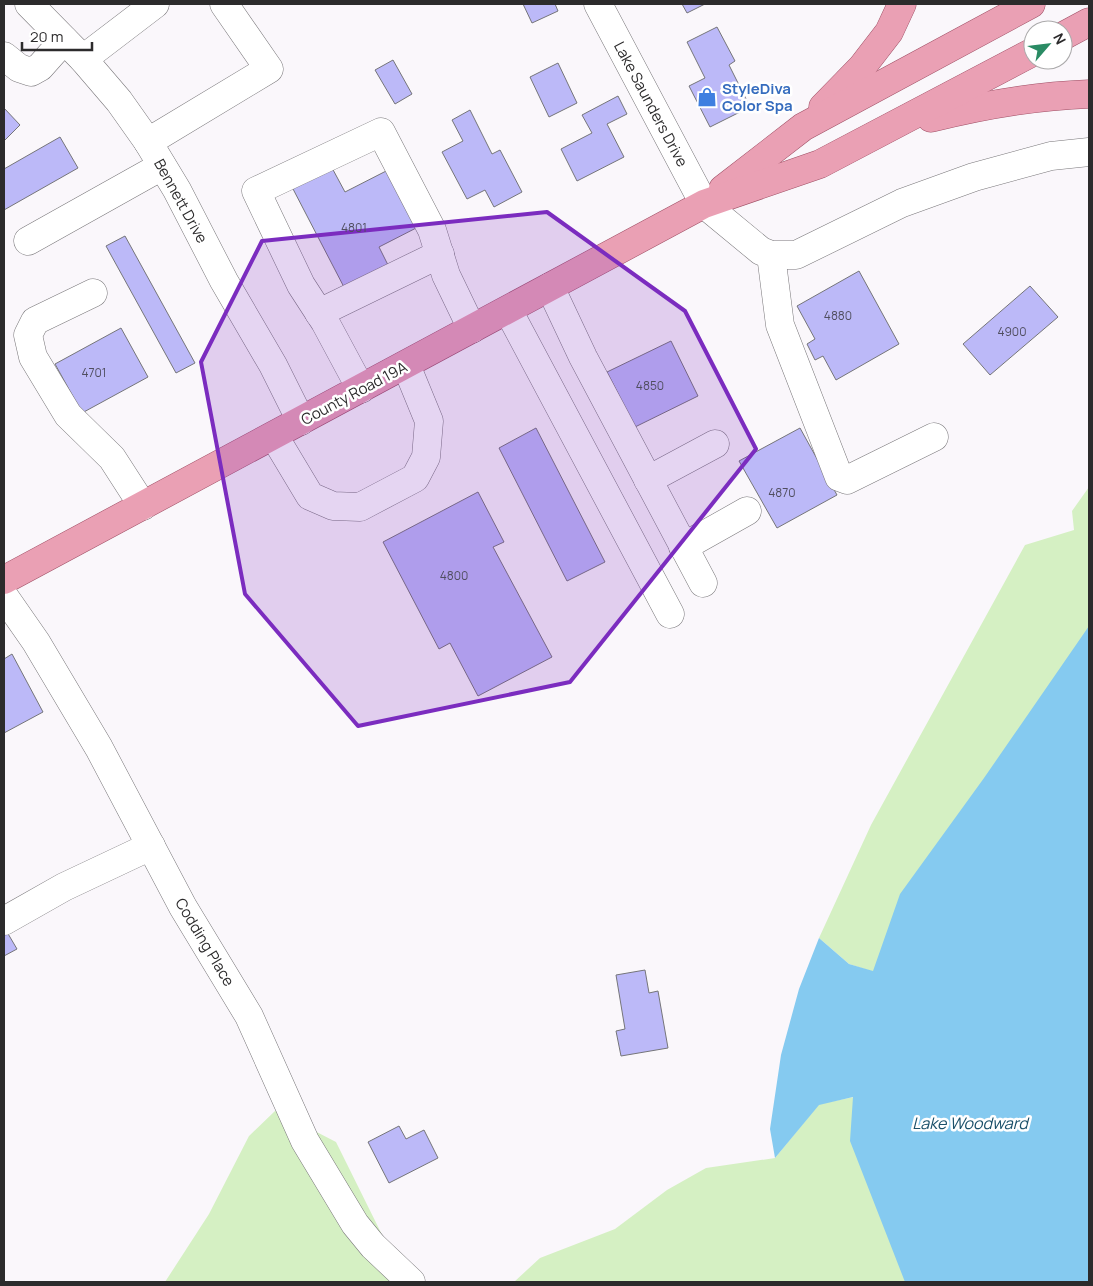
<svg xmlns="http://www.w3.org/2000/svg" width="1093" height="1286" viewBox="0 0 1093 1286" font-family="Manrope,sans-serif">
  <rect width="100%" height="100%" fill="#faf7fb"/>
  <g fill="#d5f0c3">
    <path d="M1089,487V645L874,972L849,964L819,938L871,825L1025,545L1074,530L1072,511Z"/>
    <path d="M859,1096L911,1282H514L540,1258L615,1229L667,1190L706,1168L775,1158L819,1104Z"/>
    <path d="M275,1111L294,1112L305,1126L336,1142L398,1267L424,1282H165L209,1214L249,1136Z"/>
  </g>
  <path fill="#85caf0" d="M1089,626V1282H905L850,1141L853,1097L819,1105L775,1158L770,1129L781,1055L799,989L819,938L849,964L873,971L900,894L984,778Z"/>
  <g fill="#bcb9f8" stroke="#757579">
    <path d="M523,4H555L558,11L532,23Z"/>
    <path d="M682,4H705L687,13Z"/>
    <path d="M717,27L735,61L729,65L750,107L710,127L689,86L705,78L687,42Z"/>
    <path d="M393,60L412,94L395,104L375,70Z"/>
    <path d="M558,63L577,103L549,117L530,77Z"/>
    <path d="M618,96L627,114L607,124L624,157L577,181L561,149L592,133L582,115Z"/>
    <path d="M4,108L20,125L4,141Z"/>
    <path d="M470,110L492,154L500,150L522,192L494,207L485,190L467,199L442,152L463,141L452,120Z"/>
    <path d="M60,137L78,168L4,210V169Z"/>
    <path d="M331,166L345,192L392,168L422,225L379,247L390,269L346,291L292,187Z"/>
    <path d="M125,236L195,363L176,373L106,246Z"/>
    <path d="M859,271L899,344L836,380L823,356L815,360L807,344L815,339L797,306Z"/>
    <path d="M1030,286L1058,317L990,375L963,344Z"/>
    <path d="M121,328L148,377L82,413L55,364Z"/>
    <path d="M671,341L698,396L635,427L607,372Z"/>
    <path d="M536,428L605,562L567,581L499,448Z"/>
    <path d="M800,428L837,495L777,528L739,461Z"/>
    <path d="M478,492L504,542L493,547L552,657L478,696L450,643L439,649L383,542Z"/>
    <path d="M12,654L43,712L4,733V659Z"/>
    <path d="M7,932L17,949L4,956V934Z"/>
    <path d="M645,970L649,993L658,991L668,1048L621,1056L616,1031L625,1029L616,975Z"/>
    <path d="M399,1126L406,1139L424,1130L438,1158L389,1183L368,1142Z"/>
  </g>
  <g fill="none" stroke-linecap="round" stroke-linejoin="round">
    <defs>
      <g id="minor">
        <path d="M29,4L83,59L119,101L148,142L177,190L224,281L273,365L301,421"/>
        <path d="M598,4L704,204L761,251L771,255H796L902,203L974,177L1051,156L1089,152"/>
        <path d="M4,56L19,68L31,72L40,67L64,40"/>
        <path d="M83,59L155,4"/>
        <path d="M148,142L269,69L224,4"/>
        <path d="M28,241L162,166"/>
        <path d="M771,255L780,325L839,477L847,480L934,437"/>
        <path d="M550,287L583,357L703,583"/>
        <path d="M93,293L35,321L28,335L33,357L68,415L112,458L143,506"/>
        <path d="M508,310L670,614"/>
        <path d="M319,313L440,254"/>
        <path d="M361,389L325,322L301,285L256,191L381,132L432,230L446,275L472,329"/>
        <path d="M274,436L310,496L333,506L360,507L415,478L426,457L429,421L406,365"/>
        <path d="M648,480L715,444"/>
        <path d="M683,547L747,511"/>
        <path d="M4,596L36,642L99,748L183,907L249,1016L305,1141L355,1224L373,1246L411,1282"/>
        <path d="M4,921L64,887L151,846"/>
      </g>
      <g id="major">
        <path d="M1063,36L1089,22"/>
        <path d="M823,107L862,67L889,32L902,4"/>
        <path d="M931,118C983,105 1035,96 1089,94"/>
        <path d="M723,189L803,127L1031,4"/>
        <path d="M4,580L704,204L820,164L1033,52"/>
      </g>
    </defs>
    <use href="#minor" stroke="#79777a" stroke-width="29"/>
    <use href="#major" stroke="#9e4e64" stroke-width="29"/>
    <use href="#minor" stroke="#fff" stroke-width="28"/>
    <use href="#major" stroke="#eaa0b4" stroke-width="28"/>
  </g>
  <path fill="#7b2cbf" fill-opacity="0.2" stroke="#7b2cbf" stroke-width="4" stroke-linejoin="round" d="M547,212L685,311L756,449L570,682L358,726L245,594L201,362L262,241Z"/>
  <defs>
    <symbol id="shop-bare" viewBox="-9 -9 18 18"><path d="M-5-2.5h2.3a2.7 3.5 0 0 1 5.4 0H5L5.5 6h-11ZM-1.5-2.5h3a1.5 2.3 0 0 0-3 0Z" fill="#3f7fe0" stroke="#fff" stroke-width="2.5" paint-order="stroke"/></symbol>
  </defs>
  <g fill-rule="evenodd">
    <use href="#shop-bare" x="693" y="83" width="28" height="28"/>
  </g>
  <g text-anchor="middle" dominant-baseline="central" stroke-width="5" stroke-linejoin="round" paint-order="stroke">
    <g font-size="12" fill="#504e5f">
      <text x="354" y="227">4801</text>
      <text x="838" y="315">4880</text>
      <text x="1012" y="331">4900</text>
      <text x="94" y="372">4701</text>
      <text x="650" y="385">4850</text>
      <text x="782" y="492">4870</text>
      <text x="454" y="575">4800</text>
    </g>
    <g font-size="15" font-weight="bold" fill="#366cbe" stroke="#fff" text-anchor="start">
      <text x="722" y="88">StyleDiva<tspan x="722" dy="17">Color Spa</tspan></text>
    </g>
    <g font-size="15" fill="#2c2b2c" stroke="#fff">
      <text transform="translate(651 104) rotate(62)">Lake Saunders Drive</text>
      <text transform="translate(181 201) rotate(61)">Bennett Drive</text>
      <text transform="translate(354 393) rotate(-28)">County Road 19A</text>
      <text transform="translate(205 942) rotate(59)">Codding Place</text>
    </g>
    <g font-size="16" font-style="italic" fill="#1a506a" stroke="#fff">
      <text x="970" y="1123">Lake Woodward</text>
    </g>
  </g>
  <rect width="1093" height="1286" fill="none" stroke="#2c2b2c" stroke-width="10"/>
  <g transform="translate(1048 45) rotate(62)"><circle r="24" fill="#ffffff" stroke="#abaaab"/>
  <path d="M0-4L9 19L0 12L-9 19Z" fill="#2a8b64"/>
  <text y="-8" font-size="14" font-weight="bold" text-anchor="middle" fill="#2c2b2c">N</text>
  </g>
  <path d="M22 42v8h70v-8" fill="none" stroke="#2c2b2c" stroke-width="2.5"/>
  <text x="30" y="42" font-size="15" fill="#2c2b2c" stroke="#ffffff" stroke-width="4" paint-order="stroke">20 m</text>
</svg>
